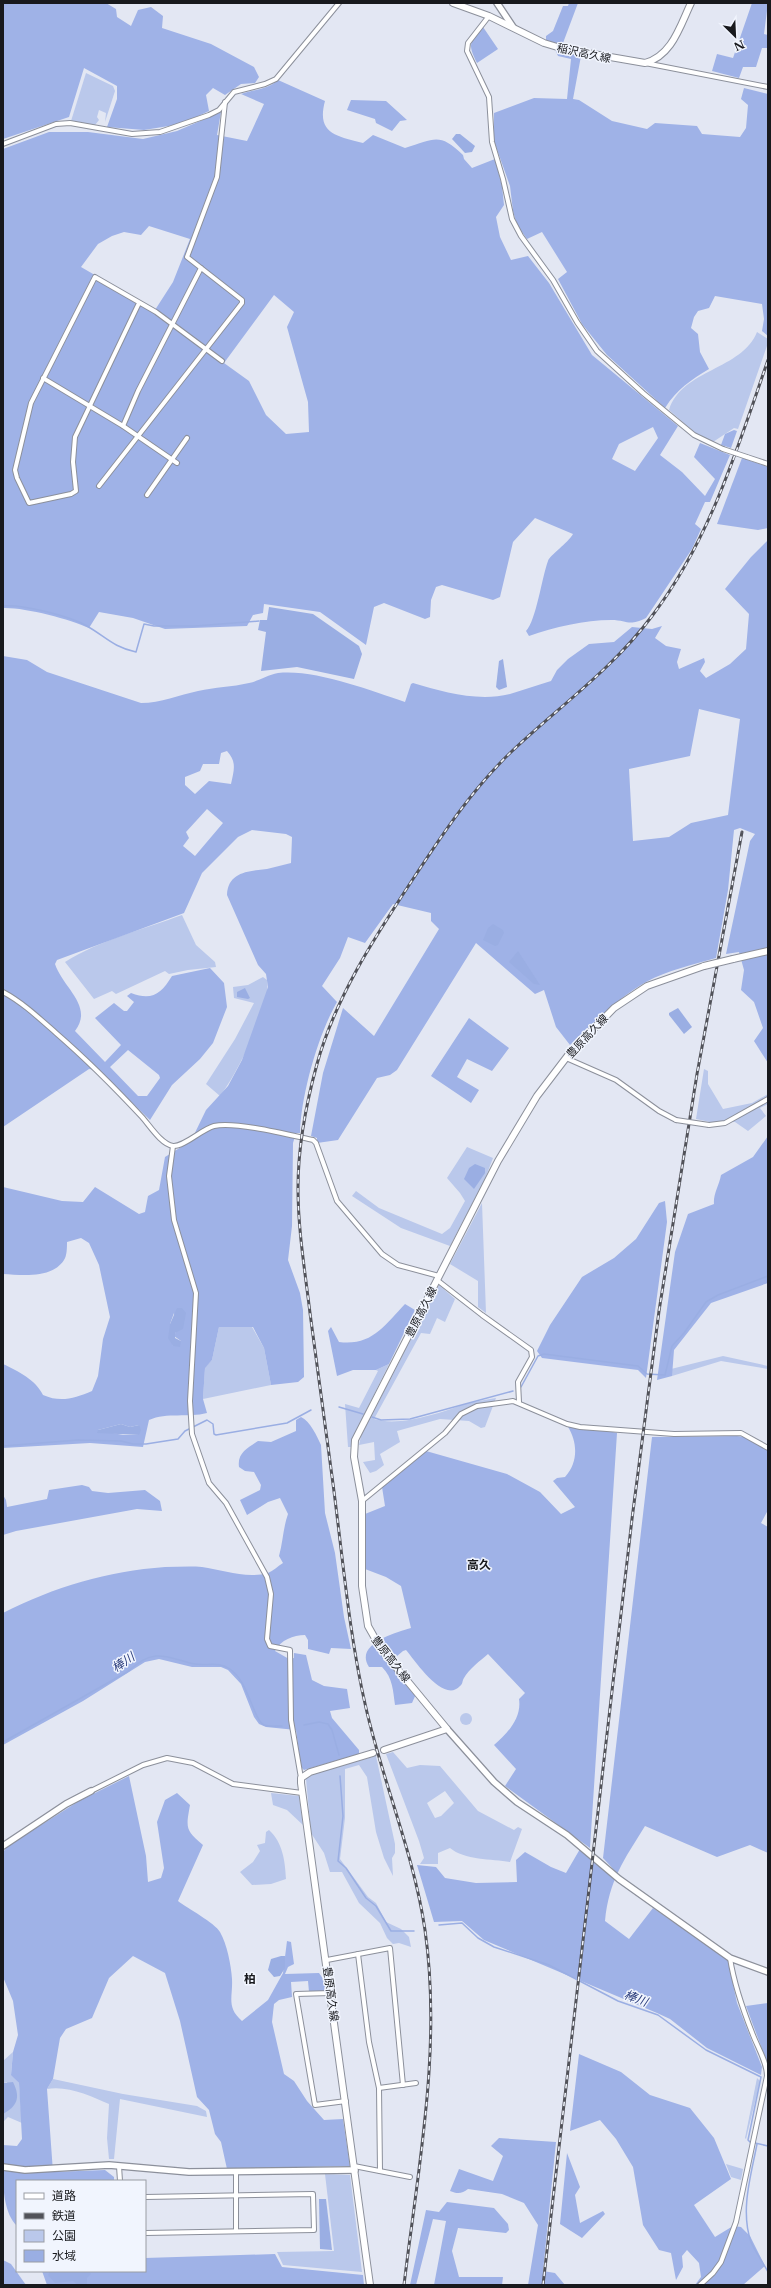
<svg xmlns="http://www.w3.org/2000/svg" width="771" height="2288" viewBox="0 0 771 2288" font-family="'Libre Baskerville','Noto Sans JP',serif">
  <rect width="100%" height="100%" fill="#e3e7f3"/>
  <g fill="#bac8eb" fill-rule="evenodd">
    <path d="M86,73L113,86L115,91L105,122L106,113L99,110L97,117L99,120L95,125L71,121Z"/>
    <path d="M757,332L768,339V343L738,429L734,428L713,442L700,437L669,410C682,369 742,370 757,332Z"/>
    <path d="M182,915L196,945L215,962L216,967L188,970L169,974L165,971L116,994L112,991L94,999L65,962C100,940 144,929 182,915Z"/>
    <path d="M263,977L267,980C272,1004 236,1076 220,1096L206,1084L235,1039L254,1003L234,998L233,987L248,985Z"/>
    <path d="M704,1069L708,1071V1084L723,1109L752,1103L768,1094V1104L760,1108L766,1116L748,1131L735,1122H710L696,1119Z"/>
    <path d="M467,1147L493,1158L485,1179L450,1246L401,1228L352,1196L356,1191L379,1208L442,1234L450,1228L465,1201L460,1193L447,1178Z"/>
    <path d="M482,1203L486,1313L478,1307V1281L450,1264Z"/>
    <path d="M439,1285L455,1299L445,1322L437,1318L430,1334L421,1333L374,1419C400,1427 440,1413 465,1404C475,1401 486,1400 496,1398L485,1427L481,1428L469,1421L440,1419L397,1431L400,1442L380,1454L384,1465L376,1471L370,1473L363,1462L375,1460L374,1442L359,1445L361,1436Z"/>
    <path d="M219,1327H252L264,1348L271,1385L203,1399L205,1367L212,1360Z"/>
    <path d="M723,1356L768,1366V1369L721,1361L672,1376L671,1369Z"/>
    <path d="M389,1364L356,1431L351,1447H348L345,1404L359,1408L378,1371L376,1370Z"/>
    <circle cx="466" cy="1719" r="6"/>
    <path d="M393,1752L407,1768L420,1765L440,1766L478,1811L514,1830L518,1827L522,1829L510,1862C492,1859 464,1860 450,1848L438,1853V1864H420L424,1858L419,1841L386,1754ZM445,1791L454,1803L441,1816L435,1818L427,1803Z"/>
    <path d="M376,1756L395,1844V1853L392,1858L393,1876L384,1858L376,1832L367,1777L359,1765L345,1769V1818L340,1859L368,1897L376,1903L386,1922L401,1929L409,1937L411,1947L399,1943L393,1944L387,1938L380,1923L359,1903L342,1872H330L324,1853L311,1833L306,1779L313,1774Z"/>
    <path d="M271,1793L299,1796L303,1825L287,1810L273,1805Z"/>
    <path d="M269,1830C283,1843 285,1861 286,1879L271,1884L252,1885L240,1872L253,1862L260,1851L257,1845L265,1843L266,1832Z"/>
    <path d="M13,2052L11,2074L19,2083L22,2123L8,2117L3,2122V2114L11,2108L7,2082L3,2083V2061Z"/>
    <path d="M757,2078L760,2081L746,2139L745,2138Z"/>
    <path d="M53,2079L123,2094L197,2106L206,2111L207,2117L120,2099L114,2159H109L107,2138L109,2104C91,2096 67,2085 47,2089Z"/>
    <path d="M726,2164L743,2169L741,2180L731,2177Z"/>
    <path d="M325,2174L350,2175L362,2272L283,2265L277,2252L334,2251Z"/>
  </g>
  <g fill="#9fb2e7" fill-rule="evenodd">
    <path d="M3,3H106L116,9L117,17L131,26L138,10L151,7L163,16L162,28L211,44L254,67L259,77L255,83L241,84L225,95L213,88L206,95L209,111L181,124L144,130L107,127L117,99V86L84,68L69,117L3,139Z"/>
    <path d="M569,3H578L563,43L577,55L581,56L573,99L579,100L612,121L647,129L655,123L697,126L702,134L740,137L746,128L748,105L741,99L744,88L768,94V336L762,331L764,319L762,304L715,296L709,308L698,311L694,317L691,328L698,334L700,352L709,369C691,380 677,389 665,408L607,355L582,324L558,279L567,272L542,232L527,239L517,225L513,211L510,186L494,141V113L534,98L567,99L571,59L558,56L552,43L546,40V36L553,31L563,6H568Z"/>
    <path d="M752,3H768L764,34L768,35V48H762L756,67H743L739,78L712,71L717,54L733,58Z"/>
    <path d="M483,27L498,49L477,63C467,43 470,42 483,27Z"/>
    <path d="M278,80L325,101C316,134 337,136 363,143L373,135L405,148C435,139 439,132 463,155L464,159L472,168L495,159L502,186L504,205L496,217L500,237L511,260L528,256L549,283L592,355L678,426L660,455L682,472L705,496L715,479L694,457L700,443L730,455L710,502H705L695,524L701,529L692,549L646,618C628,627 628,620 611,620C585,620 554,627 529,636L526,631C536,621 542,577 548,561C550,555 568,543 573,534L535,518L513,542L500,597L493,600L442,585L436,587L431,600L430,617L425,619L384,603L374,607L366,645L320,612L264,604L263,613L253,615L247,626L165,629L133,618L99,612L89,628C70,619 23,607 3,608V149L49,132H88L143,139L177,131L221,112L217,135L247,141L264,104L241,94C255,89 267,90 278,80ZM149,226L190,239L173,282L155,310L81,267L98,244L112,236L124,232L141,235ZM274,295L294,312L287,327L308,402L309,432L286,434L266,415L249,381L224,363ZM653,427L658,438L635,471L612,459L619,444Z"/>
    <path d="M351,100L386,101L407,120L400,121L392,131L376,123L375,119L347,110Z"/>
    <path d="M734,430L737,431L731,448L721,445L725,434Z"/>
    <path d="M742,458L768,467V528L758,530L717,524Z"/>
    <path d="M768,540V1063L754,1041L763,1028L754,1002L741,990L744,970L739,952L726,954L750,841L755,834L740,828L734,830L728,890L716,958C692,965 668,970 646,982C618,998 593,1023 570,1045L556,1027L544,990L535,994L476,943L397,1070L390,1075L377,1078L338,1140L317,1143V1138L311,1136L323,1073L343,1008L374,1036L439,929L431,921V913L393,904L365,943L348,937L340,958L322,986L337,1002C318,1035 301,1095 300,1133H296L293,1143L292,1226L288,1260L300,1293L303,1310L304,1377L298,1382L271,1385L264,1348L253,1327H219L212,1360L205,1368L203,1399L207,1413C188,1418 167,1412 149,1420L143,1447L90,1443L3,1448V1364C18,1371 36,1380 43,1395C61,1403 75,1398 92,1391L98,1376L103,1339L110,1317L99,1265L89,1243L81,1238L67,1242C67,1247 67,1256 64,1260C52,1279 22,1275 3,1274V1187L62,1201L83,1202L95,1187L139,1214L145,1212L148,1196L159,1190L165,1157L191,1141L206,1110L228,1086L242,1060L268,987L266,974L258,965L227,895C228,872 248,871 267,869C275,867 283,865 291,863L292,837L286,834L252,830L238,837L202,873L184,913L57,960L55,964C63,988 94,1006 75,1031L105,1062L121,1045L95,1018L114,1003L124,1011H127L134,1002L127,996L131,993C152,1001 161,994 172,976L210,968L224,983L227,1007L213,1043L200,1059L172,1085L150,1120L98,1070L89,1069L3,1127V656L27,660L47,672L141,703C161,703 179,695 198,691C215,687 232,687 249,683C259,681 267,675 278,673C315,669 369,690 405,702L411,684L413,683C443,692 478,702 510,694C524,690 537,685 551,681L557,670L568,659L589,644L614,642L632,627L652,629L662,626L655,638L666,646L681,649L677,662L679,669L704,658L705,662L700,671L706,678L730,664L746,649L749,614L725,589L751,557ZM699,709L740,719L728,815L691,823L669,837L633,841L629,769L690,756ZM227,751C237,762 234,770 231,784L209,781L195,794L185,785V777L200,771L203,764H219L221,753ZM207,809L223,823L195,856L183,846L189,838L186,832ZM128,1050L159,1075L160,1078L147,1096H138L110,1067ZM174,1313L176,1331L174,1336L181,1341L173,1346L170,1324ZM121,1424L130,1427L139,1425V1435H123L98,1430Z"/>
    <path d="M469,1018L509,1048L492,1071L467,1059L457,1077L479,1090L471,1103L431,1076Z"/>
    <path d="M768,1136V1283L711,1303L674,1350L672,1376L657,1380L675,1252L688,1214L714,1204C713,1194 719,1186 721,1175L753,1157Z"/>
    <path d="M665,1201L667,1222L646,1378L638,1370L542,1358L537,1351L550,1325L582,1277L614,1258L636,1239L659,1203Z"/>
    <path d="M405,1304L415,1310L389,1364L376,1370H353L337,1376L328,1331L331,1327L339,1342C372,1346 384,1326 405,1304Z"/>
    <path d="M301,1417C310,1421 317,1436 321,1445L325,1513L335,1553L344,1617L351,1649L331,1648L329,1654L308,1649V1640L305,1635C293,1635 281,1640 275,1651L289,1659L294,1658V1653L306,1655L312,1680L324,1686L347,1689L350,1708L330,1711L332,1718L359,1750V1754L304,1770L301,1767L296,1730L266,1727L259,1724L254,1717L241,1684L228,1670L221,1667H192L159,1659L145,1662L83,1701L3,1745V1613C54,1587 108,1571 165,1567C177,1567 190,1566 202,1567C223,1570 246,1579 268,1573C273,1571 278,1566 283,1563L279,1556C283,1542 283,1528 288,1514L280,1498L268,1502L247,1515L240,1500L260,1490L261,1485L254,1472L245,1471L239,1467C237,1453 248,1448 258,1441L271,1442L296,1431V1420Z"/>
    <path d="M578,1424L617,1433L590,1848L505,1786L516,1769L494,1745C507,1734 522,1718 519,1699L525,1693L488,1654C481,1660 468,1670 464,1678C462,1681 463,1684 460,1686C444,1704 416,1662 406,1650L403,1651L390,1662L416,1694L412,1703L395,1705C393,1691 393,1678 382,1667H369C354,1644 395,1633 411,1628L401,1586L386,1577L365,1569V1514L385,1506L382,1487L426,1451L507,1474L540,1492L561,1514L575,1507L553,1481L557,1478L565,1477C578,1463 578,1443 568,1427Z"/>
    <path d="M737,1436L745,1437L768,1450V1510L761,1523L768,1527V1853L750,1845L717,1857L645,1826C624,1860 609,1880 605,1921L629,1939L653,1908L728,1960L737,2003L762,2067L761,2075L707,2048L670,2019L657,2013L484,1940L462,1921L434,1922L417,1865L436,1867L445,1878L476,1883L517,1882L516,1860L525,1852L551,1867L566,1873L580,1849L615,1871L603,1858L652,1437Z"/>
    <path d="M82,1485L89,1487L92,1491L108,1493L145,1490L160,1501L162,1511L137,1509L16,1531L3,1535V1495L6,1500L7,1507L47,1499L49,1490Z"/>
    <path d="M129,1776L146,1856L148,1882L161,1878L164,1868L157,1822L165,1800L177,1793L190,1805C186,1828 185,1830 203,1845L178,1901C187,1908 215,1923 220,1932C227,1944 231,1965 232,1979C233,1997 226,2007 242,2021L268,2000L283,1973L287,1941L291,1942L294,1964L288,1967L285,1974L319,1973L326,1983L328,1991L309,1992L308,1981L291,1982L292,1997L279,2000L274,2004L272,2022L284,2074L294,2081L307,2101L324,2120L343,2119L350,2166L227,2169L221,2142L215,2134L209,2110L197,2097L180,2021L165,1973L133,1956L109,1978L92,2018L66,2029L60,2038L53,2079L47,2089L53,2172L105,2170L114,2177V2181H17V2226C0,2209 3,2171 3,2145L17,2146L22,2139L19,2083L11,2075L13,2052L18,2035L13,2001L3,1977V1852L8,1846L79,1801Z"/>
    <path d="M768,2003V2065L746,2006Z"/>
    <path d="M579,2054L621,2072L650,2095L690,2108L714,2138L731,2179L694,2205L715,2237L733,2226L741,2227L750,2236L765,2266L743,2285H695L701,2277L699,2263L687,2250L682,2256L683,2267L676,2280L671,2253L659,2250L643,2225L633,2167L616,2139L600,2120L570,2131Z"/>
    <path d="M499,2138L556,2142L543,2271L555,2273L565,2285H528L538,2225L524,2203L502,2194L468,2189C462,2194 457,2194 450,2191L459,2169L493,2181L503,2156L491,2146Z"/>
    <path d="M567,2153L580,2187L575,2195L580,2223L603,2211L605,2214L582,2238L560,2224Z"/>
    <path d="M447,2202L494,2208L508,2224L509,2230L506,2233L458,2228L452,2251L459,2277H503L502,2285H434L446,2221L433,2219L416,2285H410L426,2210L439,2212Z"/>
    <path d="M275,2254L282,2267L363,2275L364,2285H47L42,2271H145V2258Z"/>
    <path d="M3,2260L11,2264L26,2285H3Z"/>
  </g>
  <g fill="#9aaee3">
    <path d="M456,134H460L475,146L472,152L465,153L452,139Z"/>
    <path d="M269,607L313,614L359,646L362,654L354,679L297,667L261,671L266,632L258,630L260,620H267Z"/>
    <path d="M503,659L507,687L499,690L496,687L499,661Z"/>
    <path d="M493,924L503,930L504,933L498,945L495,946L483,940L488,928Z"/>
    <path d="M518,951L540,985L534,984L509,962Z"/>
    <path d="M245,988L250,998L248,999L237,997V992Z"/>
    <path d="M678,1008L692,1027L684,1034L669,1015V1013Z"/>
    <path d="M475,1164L485,1168V1173L474,1189L464,1179L469,1168Z"/>
    <path d="M177,1308H182L186,1313L183,1329L175,1333V1338L181,1341L180,1347L173,1346L168,1338L170,1324Z"/>
    <path d="M121,1424L130,1427L139,1425L141,1430L139,1435L97,1433L98,1430Z"/>
    <path d="M281,1956H285V1968L280,1976L274,1977L268,1970L271,1959Z"/>
    <path d="M13,2082C21,2098 17,2106 3,2114V2083Z"/>
    <path d="M319,2199H326L332,2250L320,2249Z"/>
    <path d="M50,2271H89L91,2274L87,2278V2285H78L73,2281L55,2283L48,2275Z"/>
  </g>
  <g fill="none" stroke-linecap="round" stroke-linejoin="round">
    <g stroke="#9aaee3" stroke-width="1.5">
      <path d="M3,606C22,604 70,616 87,626C106,637 113,647 136,652L144,624L154,626H195L259,621"/>
      <path d="M521,1387L538,1356L544,1354L638,1366L647,1374L665,1375L672,1346L684,1333L706,1302L718,1295L768,1276"/>
      <path d="M339,1407L363,1414"/>
      <path d="M372,1417L381,1420L410,1419L513,1391"/>
      <path d="M3,1446L78,1440L121,1441L133,1444H146L178,1439L185,1431L207,1420L213,1424L214,1434L216,1435L287,1423L311,1410"/>
      <path d="M304,1725L319,1722L328,1724L332,1730L339,1755"/>
      <path d="M3,1742L127,1672C136,1665 144,1657 156,1656C170,1655 182,1662 195,1664C207,1666 219,1661 230,1669C249,1682 253,1719 264,1725C269,1727 277,1726 282,1726"/>
      <path d="M340,1776L343,1816L338,1861L346,1868L366,1898L376,1906L391,1931H414"/>
      <path d="M439,1925L462,1923L478,1938L494,1947L549,1965L618,2001L658,2015L706,2050L761,2077L748,2140L751,2143"/>
      <path d="M755,2143L768,2146"/>
      <path d="M757,2144C751,2176 740,2210 751,2242C755,2252 763,2262 768,2272"/>
    </g>
    <path stroke="#c5c8d3" stroke-width="6" stroke-dasharray="6 3" stroke-linecap="butt" d="M373,1753L384,1750"/>
    <defs>
      <g id="minor">
        <path d="M489,16L468,43L467,51L489,97L492,142L503,179L512,219L521,236L553,280L577,322L597,351L643,393L694,435L723,449"/>
        <path d="M645,63L768,87"/>
        <path d="M3,144L56,124L70,123L132,134L160,132L209,115L219,110L234,92L265,84L276,79L339,3"/>
        <path d="M139,303L75,437L73,462L76,491L71,494L29,503L17,478L15,470L31,403L95,277L156,312L222,361"/>
        <path d="M43,378L123,426L177,463"/>
        <path d="M123,426L138,391L201,268"/>
        <path d="M747,457L768,464"/>
        <path d="M99,486L242,303V300L187,257L217,177L225,102"/>
        <path d="M147,495L187,438"/>
        <path d="M3,992C22,1002 39,1018 56,1033C86,1059 115,1088 142,1117C150,1126 161,1144 173,1146C184,1147 202,1129 214,1126C235,1121 290,1135 313,1140L316,1143L337,1201L382,1254L398,1265L439,1276"/>
        <path d="M566,1058L616,1080L659,1111L676,1120"/>
        <path d="M709,1125L725,1123L768,1099"/>
        <path d="M173,1146L169,1176L174,1220L196,1293L190,1401L192,1434L209,1483L226,1503L267,1577L271,1594L267,1639L270,1646L290,1650L291,1720L301,1778"/>
        <path d="M437,1280L482,1315L531,1350L532,1357L518,1382L519,1402"/>
        <path d="M362,1501L445,1433L461,1414L477,1406L513,1401L567,1424L580,1427L674,1434L741,1433L768,1448"/>
        <path d="M91,1791L143,1765L167,1758L193,1763L233,1784L302,1793"/>
        <path d="M358,1954L369,2042L379,2088L380,2171"/>
        <path d="M327,1960L390,1948L403,2085"/>
        <path d="M331,1993L296,1994L315,2105L346,2101"/>
        <path d="M379,2088L416,2083"/>
        <path d="M119,2166L120,2181"/>
        <path d="M354,2166L410,2177"/>
        <path d="M236,2171V2231"/>
        <path d="M145,2197L313,2194L314,2230L145,2233"/>
        <path d="M700,2285L713,2273L721,2262L736,2222L767,2076C767,2062 758,2048 753,2035C743,2010 734,1984 730,1958"/>
      </g>
      <g id="tertiary">
        <path d="M497,3L513,27"/>
        <path d="M447,1729L494,1782L517,1802L567,1835L619,1879L730,1958L768,1972"/>
        <path d="M3,1846L66,1804L91,1791"/>
        <path d="M3,2167L25,2170L109,2165L189,2172L355,2170"/>
      </g>
      <g id="secondary">
        <path d="M453,3L489,16L544,43L564,49L645,63C672,56 680,26 691,3"/>
        <path d="M733,959L768,951"/>
        <path d="M384,1750L447,1729L381,1649L368,1626L362,1586V1501L354,1457L355,1440L498,1161L537,1096L569,1054L614,1008L647,986L704,966"/>
        <path d="M370,2285L301,1783V1778L310,1772L373,1753"/>
      </g>
    </defs>
    <use href="#minor" stroke="#8c909b" stroke-width="6"/>
    <use href="#tertiary" stroke="#8c909b" stroke-width="8"/>
    <use href="#secondary" stroke="#8c909b" stroke-width="8"/>
    <use href="#minor" stroke="#fff" stroke-width="4"/>
    <use href="#tertiary" stroke="#fff" stroke-width="5.5"/>
    <use href="#secondary" stroke="#fff" stroke-width="6"/>
    <defs>
      <g id="rail">
        <path d="M404,2285C418,2168 442,2048 425,1930C414,1854 383,1783 366,1708C348,1631 342,1547 331,1469C324,1417 317,1365 310,1313C305,1271 298,1230 298,1188C298,1146 306,1104 317,1064C336,996 375,937 413,879C442,835 471,791 509,754C557,708 612,670 652,616C710,540 737,449 768,360"/>
        <path d="M543,2285L632,1519L659,1311L697,1074L742,832"/>
      </g>
    </defs>
    <use href="#rail" stroke="#515259" stroke-width="3"/>
    <use href="#rail" stroke="#f1f5fe" stroke-width="1.5" stroke-dasharray="4.5" stroke-linecap="butt"/>
    <defs>
      <g id="minor-bridge">
        <path d="M723,449L747,457"/>
        <path d="M676,1120L709,1125"/>
      </g>
      <path id="secondary-bridge" d="M704,966L733,959"/>
    </defs>
    <use href="#minor-bridge" stroke="#8c909b" stroke-width="6" stroke-linecap="butt"/>
    <use href="#secondary-bridge" stroke="#8c909b" stroke-width="8" stroke-linecap="butt"/>
    <use href="#minor-bridge" stroke="#fff" stroke-width="4"/>
    <use href="#secondary-bridge" stroke="#fff" stroke-width="6"/>
  </g>
  <g text-anchor="middle" dominant-baseline="central" stroke-width="3" stroke-linejoin="round" paint-order="stroke">
    <g font-size="11" fill="#18191d" stroke="#f1f5fe">
      <text transform="translate(584 53) rotate(12)">稲沢高久線</text>
      <text transform="translate(587 1036) rotate(-47)">豊原高久線</text>
      <text transform="translate(421 1312) rotate(-63)">豊原高久線</text>
      <text transform="translate(391 1659) rotate(52)">豊原高久線</text>
      <text transform="translate(331 1994) rotate(82)">豊原高久線</text>
    </g>
    <g font-size="12" font-weight="bold" fill="#18191d" stroke="#f1f5fe">
      <text x="479" y="1564">高久</text>
      <text x="250" y="1978">柏</text>
    </g>
    <g font-size="12" font-style="italic" fill="#2a3c7c" stroke="#f1f5fe">
      <text transform="translate(123 1662) rotate(-34)">棒川</text>
      <text transform="translate(636 1998) rotate(20)">棒川</text>
    </g>
  </g>
  <rect width="771" height="2288" fill="none" stroke="#18191d" stroke-width="8"/>
  <rect x="16" y="2180" width="130" height="92" fill="#f1f5fe" stroke="#9a9da4"/>
  <rect x="24" y="2193" width="20" height="6" fill="#ffffff" stroke="#9a9da4"/>
  <text x="52" y="2200" font-size="12" fill="#18191d">道路</text>
  <rect x="24" y="2213" width="20" height="6" fill="#515259" stroke="#9a9da4"/>
  <text x="52" y="2220" font-size="12" fill="#18191d">鉄道</text>
  <rect x="24" y="2230" width="20" height="12" fill="#bac8eb" stroke="#9a9da4"/>
  <text x="52" y="2240" font-size="12" fill="#18191d">公園</text>
  <rect x="24" y="2250" width="20" height="12" fill="#9aaee3" stroke="#9a9da4"/>
  <text x="52" y="2260" font-size="12" fill="#18191d">水域</text>
  <g transform="translate(735 36) rotate(156)" stroke="#f1f5fe" stroke-width="3" paint-order="stroke">
  <path d="M0-3L7 15L0 10L-7 15Z" fill="#18191d"/>
  <text y="-6" font-size="11" font-weight="bold" text-anchor="middle" fill="#18191d">N</text>
  </g>
</svg>
